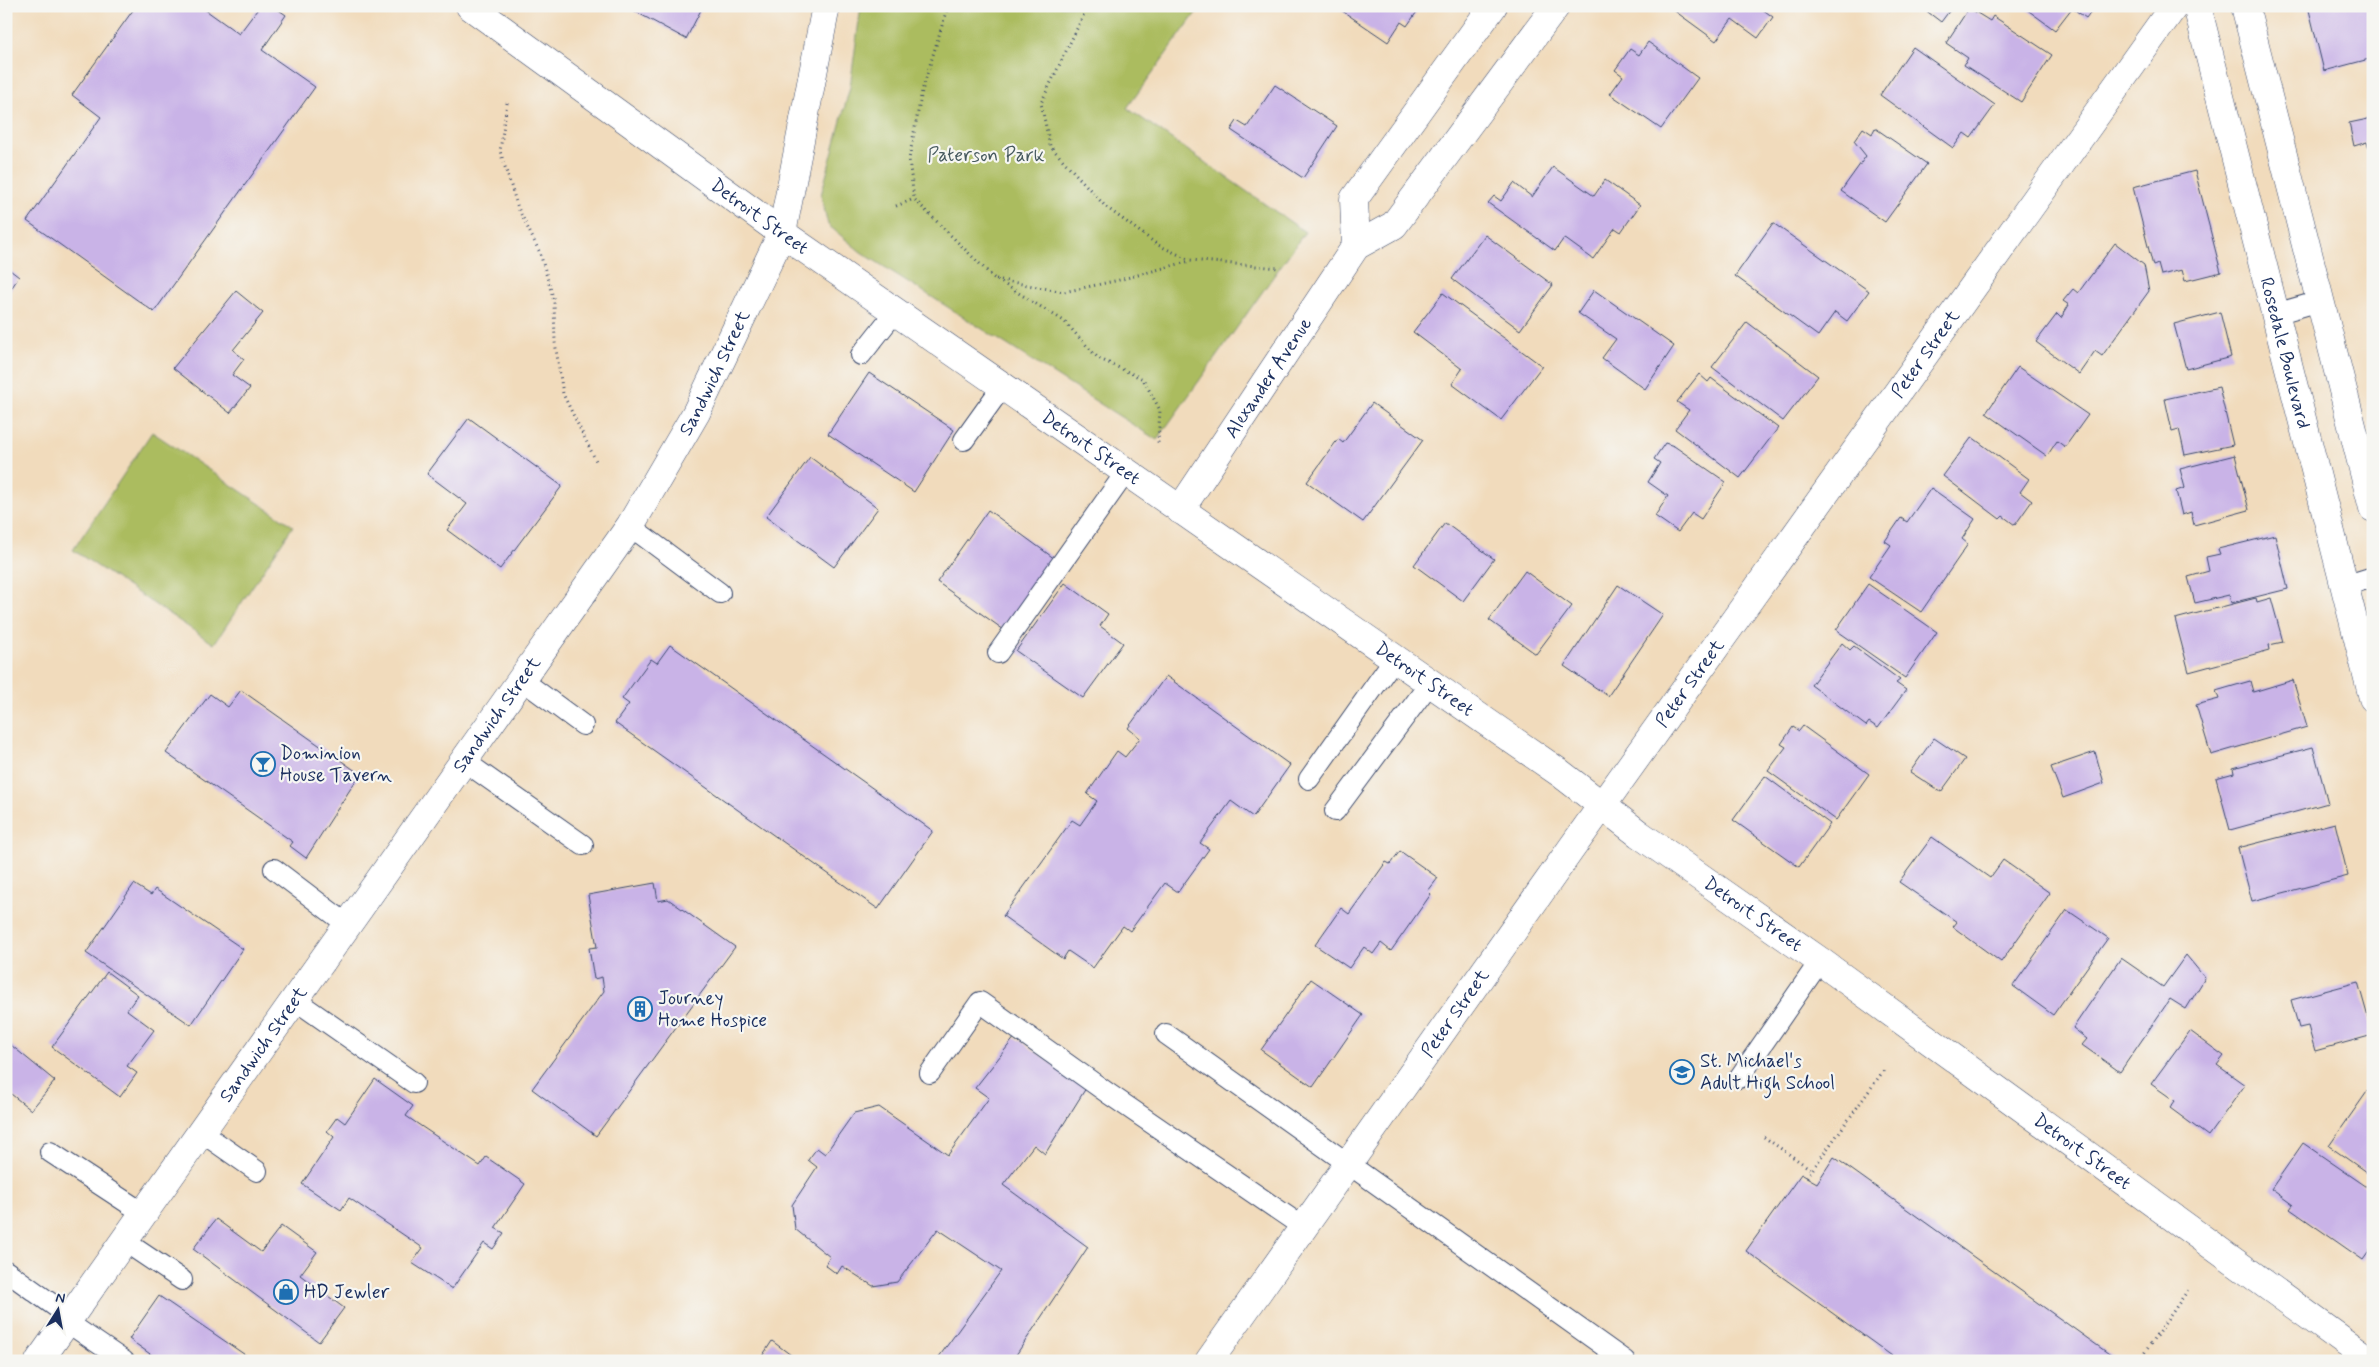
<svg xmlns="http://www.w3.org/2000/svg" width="2379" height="1367" viewBox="0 0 2379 1367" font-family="Mynerve,sans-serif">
  <rect width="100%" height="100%" fill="#f6f6f2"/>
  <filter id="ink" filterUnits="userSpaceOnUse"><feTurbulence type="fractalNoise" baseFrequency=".02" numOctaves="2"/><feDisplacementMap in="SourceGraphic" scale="10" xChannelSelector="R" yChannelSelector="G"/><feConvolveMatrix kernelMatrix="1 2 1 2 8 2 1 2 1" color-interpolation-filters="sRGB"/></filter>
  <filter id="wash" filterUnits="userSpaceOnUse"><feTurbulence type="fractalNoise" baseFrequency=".0096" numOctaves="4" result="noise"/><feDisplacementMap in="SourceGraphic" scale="20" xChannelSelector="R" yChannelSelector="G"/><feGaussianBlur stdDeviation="1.12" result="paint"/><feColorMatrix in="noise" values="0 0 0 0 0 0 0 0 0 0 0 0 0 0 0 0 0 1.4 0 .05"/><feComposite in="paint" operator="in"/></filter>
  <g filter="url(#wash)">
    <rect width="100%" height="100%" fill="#f1dbbc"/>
    <g fill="#abbc5f" stroke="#63765e">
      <path d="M861,6H1201L1127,108L1305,232L1157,440L861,252L828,225L821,195L850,87Z"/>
      <path d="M152,432L293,526L214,644L73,550Z"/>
    </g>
    <g id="blocks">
      <g fill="#c9b3e7">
        <path d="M136,6H200L239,34L260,6H273L286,15L262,50L315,87L154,312L27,221L101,117L72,95Z"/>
        <path d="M625,6H703L686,39Z"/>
        <path d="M1335,6H1421L1407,26L1401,22L1388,42Z"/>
        <path d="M1674,6H1758L1773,17L1758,38L1732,19L1716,41L1672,9Z"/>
        <path d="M1920,6H1953L1941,22Z"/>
        <path d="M2022,6H2095L2086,18L2072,8L2055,30Z"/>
        <path d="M2308,6H2373V58L2324,71Z"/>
        <path d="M1969,8L1990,21L1993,16L2052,55L2021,102L1964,65L1968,58L1946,43Z"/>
        <path d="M1648,42L1698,78L1661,129L1610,94L1623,76L1615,70L1630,49L1639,55Z"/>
        <path d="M1913,47L1995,105L1971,138L1964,133L1953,148L1880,95Z"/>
        <path d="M1275,85L1337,126L1303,178L1231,130L1237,121L1247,127Z"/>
        <path d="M2373,118V162H2372L2367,142L2354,146L2349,123Z"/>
        <path d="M1863,128L1872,134L1875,128L1927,164L1885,222L1841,191L1866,156L1854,141Z"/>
        <path d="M1553,167L1594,196L1605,180L1640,205L1621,232L1615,228L1593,259L1564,238L1555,251L1488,203L1494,196L1501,201L1514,183L1532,197Z"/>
        <path d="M2195,171L2221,272L2185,281L2182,270L2161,275L2158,264L2153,266L2133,187Z"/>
        <path d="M1773,223L1869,291L1847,321L1835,312L1818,336L1735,276Z"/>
        <path d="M1485,235L1553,285L1520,330L1452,279Z"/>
        <path d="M2115,243L2144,265L2149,291L2102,356L2095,351L2079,374L2036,342L2057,314L2061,318L2069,305L2063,301L2073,289L2078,293Z"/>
        <path d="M6,267L19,277L6,296Z"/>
        <path d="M1594,290L1674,346L1645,389L1602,358L1616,339L1578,313Z"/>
        <path d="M236,291L263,313L233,350L244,359L232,375L250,388L230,413L173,368Z"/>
        <path d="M1443,293L1542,366L1501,420L1452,384L1462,369L1413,332Z"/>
        <path d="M2220,312L2231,357L2186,369L2174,324Z"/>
        <path d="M1747,322L1818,376L1783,421L1712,367Z"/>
        <path d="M2018,367L2088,415L2065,447L2057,441L2047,456L1986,413Z"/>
        <path d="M869,373L954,430L914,492L828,434Z"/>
        <path d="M1699,374L1708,382L1711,378L1778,428L1740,478L1675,429L1689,410L1677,402Z"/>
        <path d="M2219,387L2233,445L2185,455L2179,429L2172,431L2165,399Z"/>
        <path d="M1372,403L1423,440L1363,522L1307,482L1338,439L1343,443Z"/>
        <path d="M469,418L562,486L500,569L447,530L467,504L427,474Z"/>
        <path d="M1972,437L2029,479L2020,492L2032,501L2015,525L2003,516L2000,519L1943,476Z"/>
        <path d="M1665,443L1674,446L1726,482L1701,519L1692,513L1678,532L1655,516L1668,496L1648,482L1660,463L1654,459Z"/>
        <path d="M2235,455L2249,510L2194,525L2191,512L2182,515L2176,491L2185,488L2180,469Z"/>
        <path d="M810,457L878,508L834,567L766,517Z"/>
        <path d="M1931,488L1975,519L1962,539L1968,544L1921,612L1869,577L1891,545L1885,541L1901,518L1907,522Z"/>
        <path d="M988,510L1055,559L1004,630L937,582Z"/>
        <path d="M1445,523L1494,559L1463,601L1414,565Z"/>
        <path d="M2275,535L2288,589L2231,603L2229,595L2195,603L2188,577L2209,571L2206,557L2220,554L2218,549Z"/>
        <path d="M1525,571L1572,606L1536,654L1489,620Z"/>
        <path d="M1065,583L1108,614L1100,626L1123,643L1083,698L1016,651Z"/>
        <path d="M1868,584L1937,632L1905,678L1836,630Z"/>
        <path d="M1618,585L1663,615L1608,696L1564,666Z"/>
        <path d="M2256,598L2257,602L2271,598L2283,642L2269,645L2270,650L2189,672L2175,619Z"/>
        <path d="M1842,643L1850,650L1854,646L1900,680L1896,683L1906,690L1878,728L1869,722L1866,726L1811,685Z"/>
        <path d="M670,645L933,831L878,909L615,723L629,704L622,699L651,659L657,663Z"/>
        <path d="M1166,676L1290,765L1253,817L1231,801L1200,843L1209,849L1178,892L1165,883L1130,931L1123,926L1093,968L1068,951L1063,959L1003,916L1072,820L1080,825L1097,801L1087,794L1117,751L1125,757L1140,738L1128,728Z"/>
        <path d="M2293,680L2307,727L2211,755L2196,705L2219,699L2216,691L2250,681L2253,692Z"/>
        <path d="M241,690L360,774L306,858L290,846L293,842L166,753L210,694L228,707Z"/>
        <path d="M1803,726L1869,774L1836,820L1768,771L1786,747L1781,744L1793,727L1799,731Z"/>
        <path d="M1934,738L1965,759L1941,792L1910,772Z"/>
        <path d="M2313,747L2328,803L2230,830L2216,778L2234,773L2233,768Z"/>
        <path d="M2095,752L2104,783L2063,798L2051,767Z"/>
        <path d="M1765,776L1830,824L1799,867L1733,820Z"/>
        <path d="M2335,823L2348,876L2252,901L2238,848Z"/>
        <path d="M1932,837L1990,878L2003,860L2050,893L2001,962L1953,927L1957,922L1899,882Z"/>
        <path d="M1400,851L1438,878L1428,891L1431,894L1391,951L1381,943L1373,954L1364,947L1349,968L1315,945L1341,908L1349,914L1386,862L1390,864Z"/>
        <path d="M655,883L658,901L668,899L735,947L596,1136L532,1089L604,991L602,977L594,979L589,948L597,947L588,895Z"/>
        <path d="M134,884L151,895L155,889L243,949L191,1025L86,953Z"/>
        <path d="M2067,910L2108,938L2053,1015L2013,986Z"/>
        <path d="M2186,955L2205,978L2186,1009L2170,999L2120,1072L2082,1045L2087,1039L2073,1028L2121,958L2163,987Z"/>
        <path d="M107,972L138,995L127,1010L154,1030L127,1066L137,1073L120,1097L52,1047Z"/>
        <path d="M1311,979L1363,1015L1313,1087L1261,1050Z"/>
        <path d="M2358,982L2373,1035L2315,1051L2308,1026L2299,1028L2291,1000Z"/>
        <path d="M2190,1031L2224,1056L2217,1065L2245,1085L2208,1136L2170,1108L2175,1101L2151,1084Z"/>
        <path d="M1015,1037L1086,1088L1045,1154L1034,1145L1003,1185L1088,1247L1012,1361H936L1001,1271L938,1229L897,1282L873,1286L842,1266L837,1274L825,1265L830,1257L795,1229L792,1205L817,1167L808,1160L817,1148L825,1154L854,1113L879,1107L948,1155L989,1098L975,1088Z"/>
        <path d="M6,1041L55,1081L31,1110L6,1090Z"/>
        <path d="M375,1079L413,1106L406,1116L480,1166L486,1157L525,1184L495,1228L504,1233L493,1249L484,1243L452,1289L412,1263L423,1248L349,1198L341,1210L302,1184L334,1137L327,1131L337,1117L345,1123Z"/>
        <path d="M2369,1089L2373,1092V1177L2329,1146Z"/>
        <path d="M2303,1143L2373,1191V1246L2363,1260L2290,1209L2293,1205L2271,1189Z"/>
        <path d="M1834,1157L2119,1361H1899L1746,1251L1801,1174L1817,1183Z"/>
        <path d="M216,1219L261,1252L281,1226L317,1252L300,1275L344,1308L319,1342L193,1249Z"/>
        <path d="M159,1296L254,1361H160L129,1339Z"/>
        <path d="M772,1341L799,1361H759Z"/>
      </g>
    </g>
  </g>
  <g filter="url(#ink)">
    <use href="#blocks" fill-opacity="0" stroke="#3b496c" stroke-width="1"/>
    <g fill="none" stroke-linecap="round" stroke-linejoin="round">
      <defs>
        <g id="service">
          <path d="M2275,314L2320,301"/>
          <path d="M861,355L895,312"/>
          <path d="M964,440L1002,387"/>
          <path d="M630,526L720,593"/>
          <path d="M2344,586L2373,577"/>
          <path d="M998,653L1126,472"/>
          <path d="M522,680L583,725"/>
          <path d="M464,761L583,845"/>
          <path d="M1309,779L1394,659"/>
          <path d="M1335,811L1430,683"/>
          <path d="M274,869L348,925"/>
          <path d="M295,1000L414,1083"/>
          <path d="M1166,1034L1625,1361"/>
          <path d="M930,1073L980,1002L1109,1094L1303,1227"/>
          <path d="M1739,1078L1820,961"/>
          <path d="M201,1132L257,1171"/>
          <path d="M50,1152L143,1213"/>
          <path d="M124,1241L182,1280"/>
          <path d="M6,1271L70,1317"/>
          <path d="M67,1322L124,1361"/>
        </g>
        <g id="minor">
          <path id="s1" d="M470,6L782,233L1560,773L1639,834L1820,961L2371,1361"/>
          <path id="s2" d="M2197,6L2373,698"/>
          <path d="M2245,6L2373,508"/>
          <path d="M1356,246L1354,199L1493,6"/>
          <path id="s3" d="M1180,510L1356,246L1394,225L1556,6"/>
          <path id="s4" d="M1209,1361L1571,849L2174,6"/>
        </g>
        <g id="secondary">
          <path id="s5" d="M39,1361L630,526L696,413L782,233L826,6"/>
        </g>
      </defs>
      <use href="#service" stroke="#3b496c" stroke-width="22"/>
      <use href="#minor" stroke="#3b496c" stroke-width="29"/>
      <use href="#secondary" stroke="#3b496c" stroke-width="29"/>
      <g stroke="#3b496c" stroke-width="3" stroke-dasharray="1 4" stroke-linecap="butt">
        <path d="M948,6L922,91L909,159L914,199L994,278L1064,321L1098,358L1143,379L1160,410L1158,443"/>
        <path d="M1088,6L1041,103L1050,146L1106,207L1158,245L1190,260L1279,268"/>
        <path d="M507,103L500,151L518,208L540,253L554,301L555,342L563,394L596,461"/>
        <path d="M896,206L914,199"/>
        <path d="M996,279L1064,292L1119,280L1190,261"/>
        <path d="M1764,1137L1812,1170"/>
        <path d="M1807,1177L1884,1070"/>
        <path d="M2139,1361L2190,1287"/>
      </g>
      <use href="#service" stroke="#fff" stroke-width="20"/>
      <use href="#minor" stroke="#fff" stroke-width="28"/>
      <use href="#secondary" stroke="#fff" stroke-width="28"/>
    </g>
  </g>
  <defs>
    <symbol id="bar-ring" viewBox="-11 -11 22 22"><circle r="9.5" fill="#f6f6f2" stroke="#1f6fb2" stroke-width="1.5"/><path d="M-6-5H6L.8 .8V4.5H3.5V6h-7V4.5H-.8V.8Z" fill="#1f6fb2"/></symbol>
    <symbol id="building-ring" viewBox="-11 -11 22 22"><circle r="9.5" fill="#f6f6f2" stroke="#1f6fb2" stroke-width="1.5"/><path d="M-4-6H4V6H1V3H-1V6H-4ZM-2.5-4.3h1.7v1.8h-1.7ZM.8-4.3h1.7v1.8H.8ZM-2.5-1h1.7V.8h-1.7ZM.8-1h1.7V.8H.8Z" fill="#1f6fb2"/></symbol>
    <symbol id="school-ring" viewBox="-11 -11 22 22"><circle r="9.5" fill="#f6f6f2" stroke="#1f6fb2" stroke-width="1.5"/><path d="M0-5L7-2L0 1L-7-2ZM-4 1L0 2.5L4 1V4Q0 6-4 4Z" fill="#1f6fb2"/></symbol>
    <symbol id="shop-ring" viewBox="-11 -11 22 22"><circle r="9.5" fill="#f6f6f2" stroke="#1f6fb2" stroke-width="1.5"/><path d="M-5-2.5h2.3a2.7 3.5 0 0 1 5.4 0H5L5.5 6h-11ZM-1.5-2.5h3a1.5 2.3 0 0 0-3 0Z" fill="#1f6fb2"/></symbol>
  </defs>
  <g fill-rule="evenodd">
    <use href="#bar-ring" x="249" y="750" width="28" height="28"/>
    <use href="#building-ring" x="626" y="995" width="28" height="28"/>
    <use href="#school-ring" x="1668" y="1058" width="28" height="28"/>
    <use href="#shop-ring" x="272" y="1278" width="28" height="28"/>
  </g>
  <g text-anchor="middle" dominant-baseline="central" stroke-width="4.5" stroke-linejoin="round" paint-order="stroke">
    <g font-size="19" fill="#46595e" stroke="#f6f6f2">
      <text x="986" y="155">Paterson Park</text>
    </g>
    <g font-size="19" fill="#1b2f5e" stroke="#f6f6f2">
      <text stroke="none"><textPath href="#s1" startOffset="358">Detroit Street</textPath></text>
      <text stroke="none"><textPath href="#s2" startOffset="358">Rosedale Boulevard</textPath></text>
      <text stroke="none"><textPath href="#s4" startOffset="1236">Peter Street</textPath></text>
      <text stroke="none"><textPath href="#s5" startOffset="1198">Sandwich Street</textPath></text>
      <text stroke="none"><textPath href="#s3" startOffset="159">Alexander Avenue</textPath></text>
      <text stroke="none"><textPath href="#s1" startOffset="762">Detroit Street</textPath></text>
      <text stroke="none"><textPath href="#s1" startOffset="1168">Detroit Street</textPath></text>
      <text stroke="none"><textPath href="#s4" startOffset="831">Peter Street</textPath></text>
      <text stroke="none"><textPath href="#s5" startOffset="792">Sandwich Street</textPath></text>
      <text stroke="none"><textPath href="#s1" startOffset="1572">Detroit Street</textPath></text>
      <text stroke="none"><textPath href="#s4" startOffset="426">Peter Street</textPath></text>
      <text stroke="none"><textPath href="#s5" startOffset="388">Sandwich Street</textPath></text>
      <text stroke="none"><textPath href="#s1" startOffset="1978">Detroit Street</textPath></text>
    </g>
    <g font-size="19" fill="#1b2f5e" stroke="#f6f6f2" text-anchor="start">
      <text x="280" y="753">Dominion<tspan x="280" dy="22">House Tavern</tspan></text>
      <text x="658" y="998">Journey<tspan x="658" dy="22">Home Hospice</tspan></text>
      <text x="1700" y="1061">St. Michael's<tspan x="1700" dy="22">Adult High School</tspan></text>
      <text x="304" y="1292">HD Jewler</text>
    </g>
  </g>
  <rect width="2379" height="1367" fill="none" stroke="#f6f6f2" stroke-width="25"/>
  <g transform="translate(58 1310) rotate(11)" stroke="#f6f6f2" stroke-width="4" paint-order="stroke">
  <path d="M0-4L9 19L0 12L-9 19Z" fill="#1b2f5e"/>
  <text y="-8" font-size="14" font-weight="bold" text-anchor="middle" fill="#1b2f5e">N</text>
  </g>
</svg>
